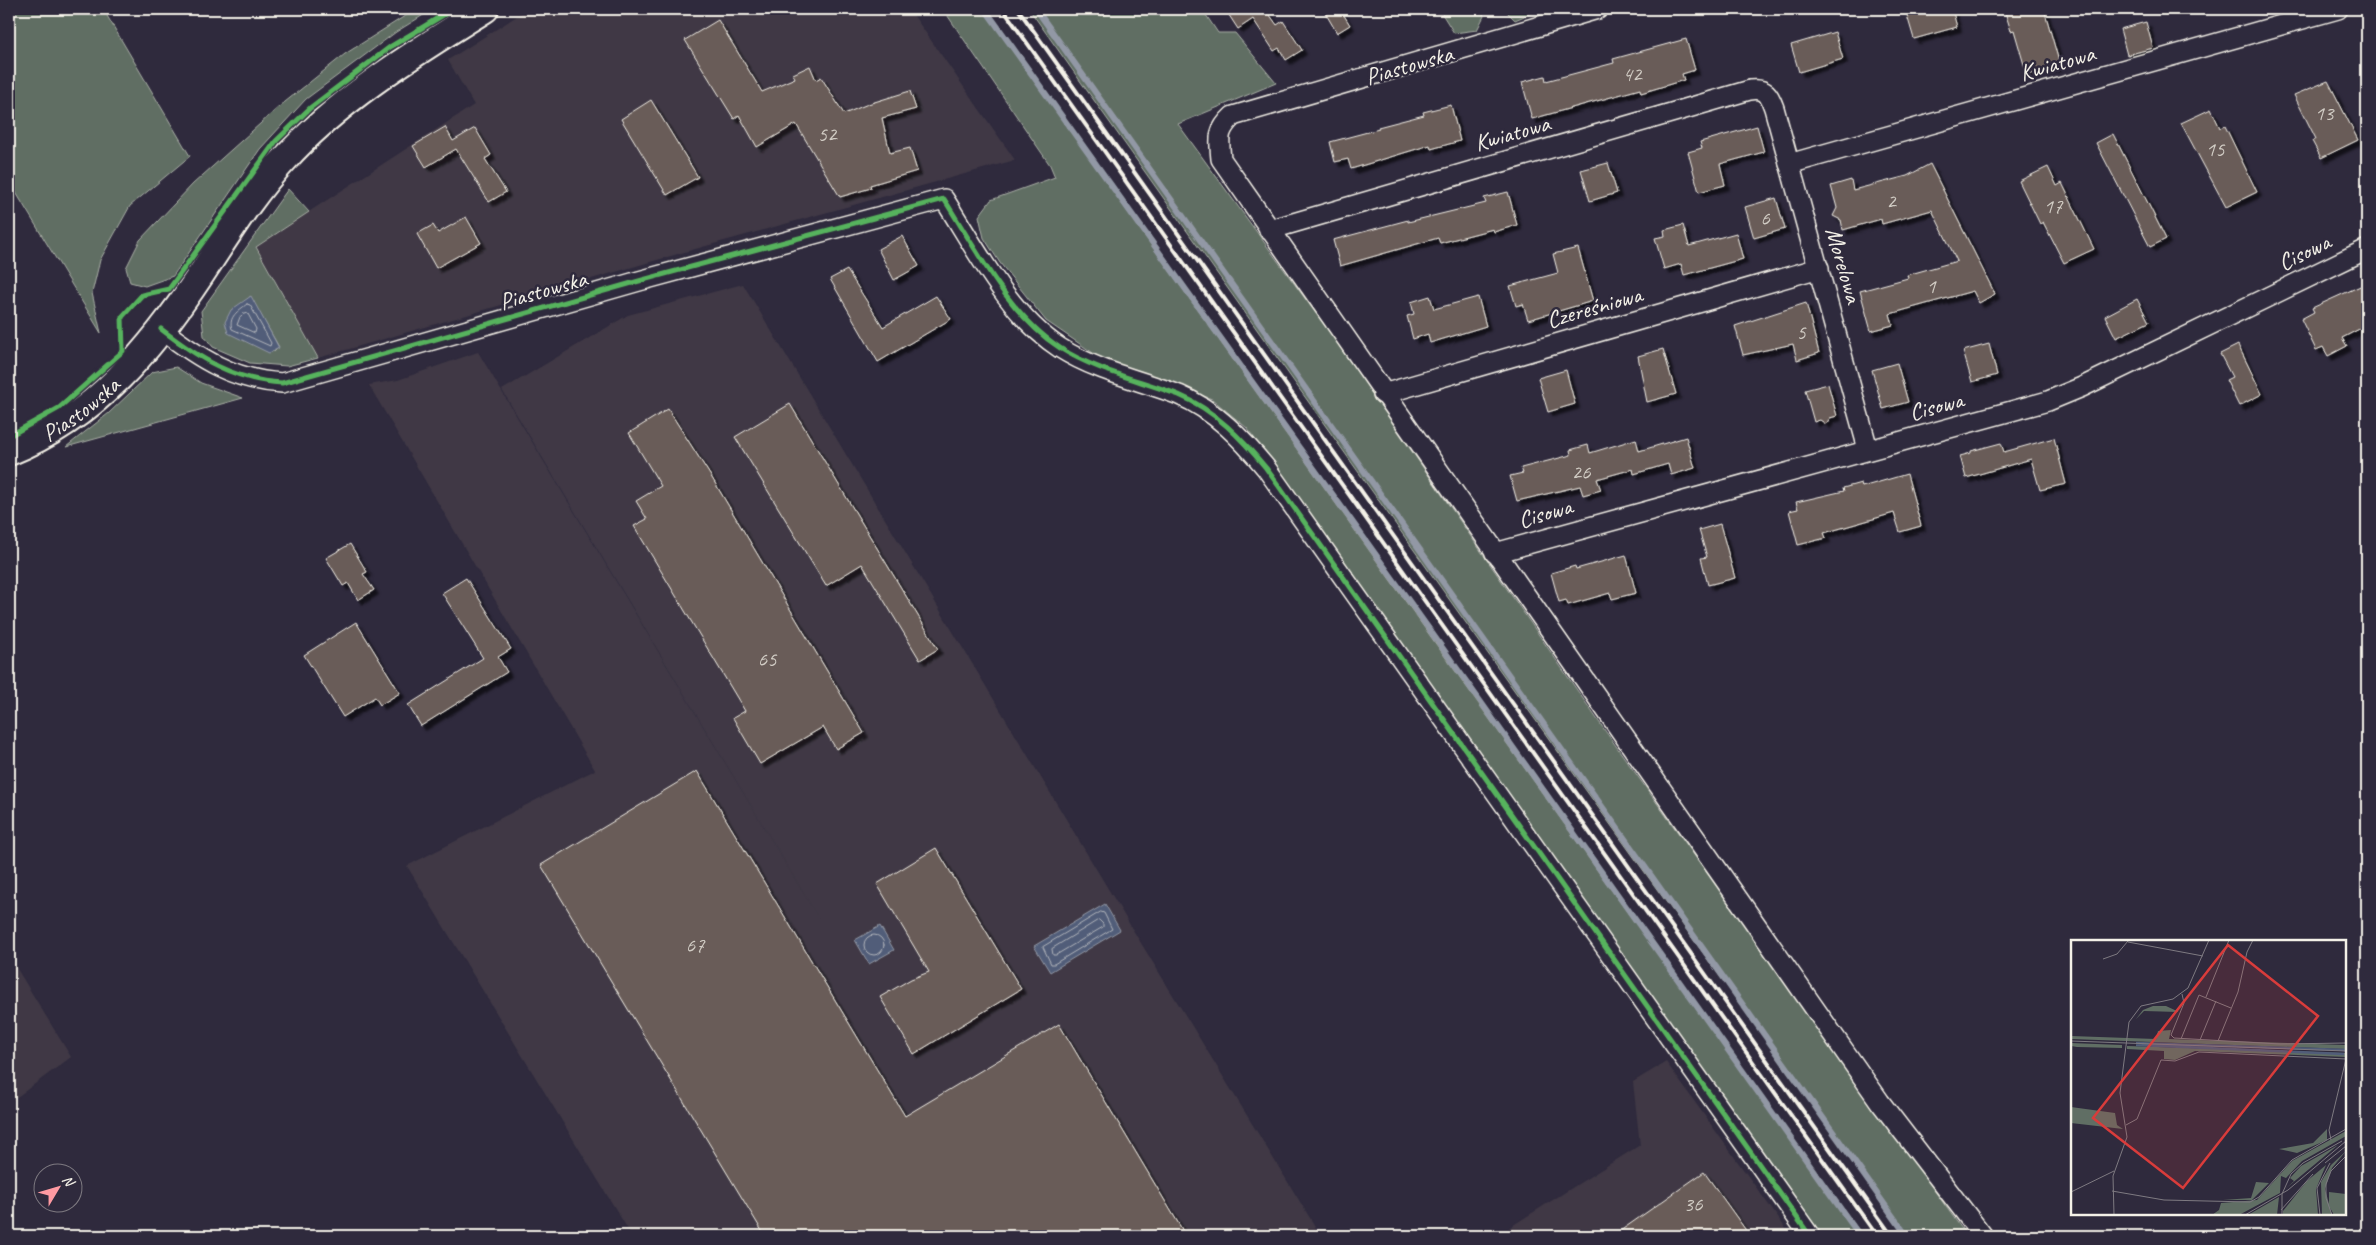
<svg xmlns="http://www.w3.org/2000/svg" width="2376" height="1245" viewBox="0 0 2376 1245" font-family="Caveat,sans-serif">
  <defs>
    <filter id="shadow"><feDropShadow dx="4.5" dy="4.5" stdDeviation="1" flood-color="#0009"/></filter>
  </defs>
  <rect width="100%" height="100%" fill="#2f2a3d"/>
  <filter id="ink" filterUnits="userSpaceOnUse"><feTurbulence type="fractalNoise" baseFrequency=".02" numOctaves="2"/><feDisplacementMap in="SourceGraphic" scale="10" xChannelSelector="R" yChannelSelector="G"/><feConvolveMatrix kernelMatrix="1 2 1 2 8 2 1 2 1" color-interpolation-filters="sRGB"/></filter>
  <g filter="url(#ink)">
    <g fill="#403945">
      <path d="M528,9H909L1015,160L688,251L318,358L256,246L474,105L448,60Z"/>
      <path d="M743,284L1136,935L1321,1236H632L407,866L595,770L369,385L398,380L478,352L822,924L502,390L628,315Z"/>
      <path d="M9,956L71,1057L9,1103Z"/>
      <path d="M1666,1062L1791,1236H1496L1640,1145L1633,1082Z"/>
    </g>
    <g fill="#606e64" stroke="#aab0a6" fill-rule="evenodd">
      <path d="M9,9H103L190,156L130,206L100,260L92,293L101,333L9,181Z"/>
      <path d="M416,9H433L396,32L306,99L260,149L173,276L145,286L130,282L126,268L140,240L193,184L280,106L345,54Z"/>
      <path d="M943,9H983L1630,916L1863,1236H1823L1247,428L1212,399L1102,359L1046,321L1000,263L984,238L979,216L991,200L1055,177L1050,165Z"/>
      <path d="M1029,9H1097L1102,16L1116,9H1202L1218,33H1235L1276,83L1178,124L1328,330L1606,732L1967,1236H1909C1611,830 1321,419 1029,9Z"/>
      <path d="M1439,9H1482L1484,16L1477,30L1454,33Z"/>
      <path d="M1504,9H1541L1515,20Z"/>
      <path d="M288,189L309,212L256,247L318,358L287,366L250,363L213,347L204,336L201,311ZM250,296L279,347L274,352Z"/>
      <path d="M176,367L201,383L243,398L66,447L109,413L152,372Z"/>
    </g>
    <g fill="#515d79" stroke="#9298a5">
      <path d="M251,296L279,348L269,353L228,333L225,322L231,310Z"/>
      <path d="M1105,904L1120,930L1050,972L1034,946Z"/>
      <path d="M880,926L894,950L869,964L855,940Z"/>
    </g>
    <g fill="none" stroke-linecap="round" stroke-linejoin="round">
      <g stroke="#b3b6bc" stroke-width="1">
        <path d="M247,304L250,305L271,343L270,346L232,329C228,317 238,311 247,304Z"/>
        <path d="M245,313L248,314L256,329L255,333L237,325L240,317Z"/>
        <path d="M1101,912L1104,913L1112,929L1054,964H1051L1043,947Z"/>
        <path d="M1099,920L1103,924V927L1056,955H1053L1052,949Z"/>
        <circle cx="874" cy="945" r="10"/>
      </g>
      <g stroke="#9298a5" stroke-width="6">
        <path d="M985,9L1429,629L1860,1236"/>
        <path d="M1036,9L1907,1236"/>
      </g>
    </g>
    <g fill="#695b58" stroke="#f4f1e8" filter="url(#shadow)">
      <path d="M1225,9H1270L1267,11L1277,25L1283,21L1302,50L1286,60L1279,48L1274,51L1253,19L1238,29Z"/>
      <path d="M1323,9H1340L1350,25L1337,33Z"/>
      <path d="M1917,9H1952L1957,27L1914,39L1906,12Z"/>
      <path d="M2004,9H2044L2060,65L2027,75L2014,30L2011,31Z"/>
      <path d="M718,20L762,92L795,78L793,74L810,66L816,80L821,77L844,114L868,104L910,91L916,109L882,118L890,153L910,148L917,171L870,185L871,188L840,197L796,124L757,147L739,115L734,119L685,40Z"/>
      <path d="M2146,22L2153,48L2127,55L2120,29Z"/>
      <path d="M1835,32L1843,59L1799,72L1791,45Z"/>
      <path d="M1686,39L1695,70L1682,74L1684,80L1641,93L1640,89L1532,119L1522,82L1545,76L1546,81L1614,63L1613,59Z"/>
      <path d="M2328,81L2358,140L2321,158L2312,141L2316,139L2294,95Z"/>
      <path d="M651,100L698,177L667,195L621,119Z"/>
      <path d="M1451,105L1460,141L1431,149L1430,145L1351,169L1348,159L1335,162L1330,142L1379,129L1378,127L1424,115L1423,112Z"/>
      <path d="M2211,109L2220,128L2225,126L2257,192L2226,207L2181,123Z"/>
      <path d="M1757,126L1764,152L1720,164L1725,185L1699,192L1688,152L1702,148L1700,142Z"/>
      <path d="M445,127L453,141L475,128L491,155L485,159L506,192L489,202L456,149L426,167L413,146Z"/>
      <path d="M2113,134L2166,239L2150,247L2096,143Z"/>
      <path d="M1608,163L1617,193L1590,201L1581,170Z"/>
      <path d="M1930,164L1995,294L1979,303L1973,291L1890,314L1893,325L1871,331L1860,291L1908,278L1907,275L1957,261L1932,210L1882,224L1881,219L1843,230L1841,220L1833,216L1837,208L1831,186L1851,180L1853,190L1907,176Z"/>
      <path d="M2048,167L2057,186L2062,183L2094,249L2064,263L2043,222L2040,224L2019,181Z"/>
      <path d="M1508,192L1517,225L1494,232L1493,229L1440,243L1438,238L1340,266L1333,240L1408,220V222L1486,203L1484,198Z"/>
      <path d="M1776,198L1785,229L1754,238L1745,207Z"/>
      <path d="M466,217L481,243L436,268L417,234L433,225L438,233Z"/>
      <path d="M1683,225L1689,246L1736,233L1743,259L1684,275L1681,264L1664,269L1655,238L1665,236L1664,230Z"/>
      <path d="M902,236L919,266L894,280L878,249Z"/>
      <path d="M1578,248L1593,301L1528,320L1523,304L1516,306L1510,286L1558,273L1553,254Z"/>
      <path d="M847,270L883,327L936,296L951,319L878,362L830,279Z"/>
      <path d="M2367,283V325L2342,338L2347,346L2328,356L2323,347L2316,350L2301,319L2314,312L2312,308Z"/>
      <path d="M1430,296L1434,309L1478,297L1486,326L1430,343L1428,334L1413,339L1407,316L1414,314L1411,302Z"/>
      <path d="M2137,299L2149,322L2116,338L2105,316Z"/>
      <path d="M1806,303L1819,353L1797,360L1793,344L1743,355L1735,326Z"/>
      <path d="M1989,344L1997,375L1972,382L1963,351Z"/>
      <path d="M2238,345L2262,394L2239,406L2226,380L2232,377L2220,354Z"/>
      <path d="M1663,349L1676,394L1647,402L1638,356Z"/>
      <path d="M1897,363L1908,402L1883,409L1872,370Z"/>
      <path d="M1566,370L1575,404L1548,412L1538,378Z"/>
      <path d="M1828,384L1837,416L1830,418L1826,424L1820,420L1814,422L1805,390Z"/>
      <path d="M790,404L938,649L920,660L862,564L826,586L735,437Z"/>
      <path d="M668,409L712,478L864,733L836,749L823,727L760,764L733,718L745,711L634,526L647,519L636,501L661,486L629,433Z"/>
      <path d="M1686,437L1695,468L1671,475L1668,464L1634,474L1633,469L1597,479L1601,490L1583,495L1580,486L1517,501L1510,476L1523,473L1521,468L1571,455L1570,450L1588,445L1590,453L1636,439L1639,451Z"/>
      <path d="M2054,438L2066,484L2040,490L2031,459L1966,478L1960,456L1971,453V451L2001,443L2004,452Z"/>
      <path d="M1907,474L1921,526L1900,532L1894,513L1824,533L1826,538L1798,545L1789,511L1798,509L1796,502L1844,491L1843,488L1861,483L1862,487Z"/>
      <path d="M1720,524L1735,578L1708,585L1701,558L1707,557L1699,530Z"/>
      <path d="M350,544L367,572L363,574L374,590L358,600L348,583L343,586L326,558Z"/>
      <path d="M1626,555L1636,593L1612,599L1610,593L1568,605L1566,600L1559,602L1551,573L1575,566L1576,569Z"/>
      <path d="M466,578L511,649L498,657L507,672L421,726L408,705L483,658L442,593Z"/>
      <path d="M356,622L400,693L380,705L375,697L343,717L304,655Z"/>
      <path d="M697,771L905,1116L1059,1024L1186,1236H765L541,865Z"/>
      <path d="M936,848L1021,989L914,1054L880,997L911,979L929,972L877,884Z"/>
      <path d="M1704,1172L1750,1236H1613Z"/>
    </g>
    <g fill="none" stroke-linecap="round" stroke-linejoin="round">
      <defs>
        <g id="street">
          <path d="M1598,9L1233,116C1217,131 1219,138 1221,159L1880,1102L1983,1236"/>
          <path d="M1789,164L2338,9"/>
          <path d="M1269,230L1750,90C1766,88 1769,94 1774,108L1868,449"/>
          <path d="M161,329C200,359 233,380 282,383L639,281L944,199C976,249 1009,315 1060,348C1096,371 1140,380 1179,395C1215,410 1242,439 1266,468L1810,1236"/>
          <path d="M1383,394L1819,268"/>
          <path d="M1495,553L2048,401L2082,387L2367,249"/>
        </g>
        <g id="secondary">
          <path id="s1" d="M9,452C95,418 152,348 202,273C228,234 252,194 284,160C340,98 415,53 485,9"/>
        </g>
      </defs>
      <use href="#street" stroke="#f4f1e8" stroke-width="22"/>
      <use href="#secondary" stroke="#f4f1e8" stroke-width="30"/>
      <use href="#street" stroke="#2f2a3d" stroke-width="19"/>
      <use href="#secondary" stroke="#2f2a3d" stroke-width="26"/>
      <g stroke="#f4f1e8" stroke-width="4">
        <path d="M1003,9L1877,1236"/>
        <path d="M1018,9L1892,1236"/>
      </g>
      <defs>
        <g id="cycleway">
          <path d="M161,329C200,359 233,380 282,383L639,281L944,199C976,249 1009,315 1060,348C1096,371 1140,380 1179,395C1215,410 1242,439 1266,468L1810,1236"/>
          <path d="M9,436L59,408L123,351L122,317L142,295L169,289L276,141L310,108L390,47L453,9"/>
        </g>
      </defs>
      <use href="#cycleway" stroke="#2f2a3d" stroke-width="8"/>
      <use href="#cycleway" stroke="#56b35d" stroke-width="5"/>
    </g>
  </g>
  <g text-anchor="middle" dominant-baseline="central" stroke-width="5" stroke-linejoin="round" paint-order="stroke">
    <g font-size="21" fill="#d1ccc4">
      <text x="1632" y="74">42</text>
      <text x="2324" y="113">13</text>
      <text x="827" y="134">52</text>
      <text x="2215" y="149">15</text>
      <text x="1891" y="201">2</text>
      <text x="2053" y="206">17</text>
      <text x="1765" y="218">6</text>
      <text x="1931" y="286">1</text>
      <text x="1801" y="332">5</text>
      <text x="1581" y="472">26</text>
      <text x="767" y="659">65</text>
      <text x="695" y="945">67</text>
      <text x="1693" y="1204">36</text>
    </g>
    <g font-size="24" fill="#f4f1e8" stroke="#2f2a3d">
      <text transform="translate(2057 63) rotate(-16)">Kwiatowa</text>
      <text transform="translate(1409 65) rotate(-16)">Piastowska</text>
      <text transform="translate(1512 133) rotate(-16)">Kwiatowa</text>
      <text transform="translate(2304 252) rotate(-26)">Cisowa</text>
      <text transform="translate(1844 265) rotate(74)">Morelowa</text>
      <text transform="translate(543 290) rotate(-16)">Piastowska</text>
      <text transform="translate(1594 307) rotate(-16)">Czereśniowa</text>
      <text transform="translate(1936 406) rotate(-15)">Cisowa</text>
      <text stroke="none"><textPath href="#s1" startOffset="84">Piastowska</textPath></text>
      <text transform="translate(1545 513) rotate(-16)">Cisowa</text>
    </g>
  </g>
  <g transform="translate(2071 940)">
    <rect width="275" height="275" fill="#2f2a3d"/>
    <path d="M82,66H95L108,72L73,71L65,79L72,70ZM100,90L98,99L275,105V109L0,99V96L85,99L87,91ZM0,103L51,105V108L6,107L0,106ZM56,106L275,113V117L124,111L104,120L93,119V111L56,109ZM0,167L44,173L46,185L52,189L0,183ZM256,189V200L226,213L208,209L242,203ZM275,191V196L231,221L215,238L210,236L209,253L168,275H141L148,270L150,263L186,260L221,221ZM267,205L213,250L223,241L219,238L230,226ZM275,211L261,228L254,249L261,275H251L250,242L260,225ZM255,225L245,249L247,275H212V271L236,241ZM185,242L198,243L181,260H152L180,258ZM258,252L275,254V275H263L258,266ZM208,257L206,275H177Z" fill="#606e64"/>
    <path fill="none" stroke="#515d79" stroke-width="2.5" d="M65,103L275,110M65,105L273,114"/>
    <path fill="none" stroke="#7e7a81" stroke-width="1" d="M57,2L132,16M32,19L46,14L57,1M111,54L113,63L100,95L103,98L209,104L275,103M135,57L158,0M110,99L128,55L160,68M129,100L145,61M0,101L275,111M147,101L167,52L176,12L182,0M55,185L66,179L90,120L104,121L128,112L275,119L258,190L260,200M254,223L275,206M41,251L93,260L179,262L188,257L221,220L275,189M0,252L43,231M210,270L242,234M43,275L42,236L56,197L49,153L58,82L70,66L102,59L117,48L138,0M174,275L217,250L275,201M211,275V254L220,234L232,223L271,201M249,275L246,248L259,223M261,275L255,258V244L260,231L275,216"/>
    <path fill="#d93c3b" fill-opacity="0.15" stroke="#d93c3b" stroke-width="2.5" d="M157,5L247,76L112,248L22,178Z"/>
    <rect width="275" height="275" fill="none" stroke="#f4f1e8" stroke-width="2.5"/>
  </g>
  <rect width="2376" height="1245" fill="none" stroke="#2f2a3d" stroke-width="30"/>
  <rect x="15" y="15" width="2346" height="1215" fill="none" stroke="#f4f1e8" stroke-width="2" filter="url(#ink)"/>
  <g transform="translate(58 1188) rotate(52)"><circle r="24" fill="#2f2a3d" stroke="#7e7a81"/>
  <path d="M0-4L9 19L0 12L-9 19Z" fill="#ff9aa2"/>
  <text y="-8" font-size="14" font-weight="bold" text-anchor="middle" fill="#f4f1e8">N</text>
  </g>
</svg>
